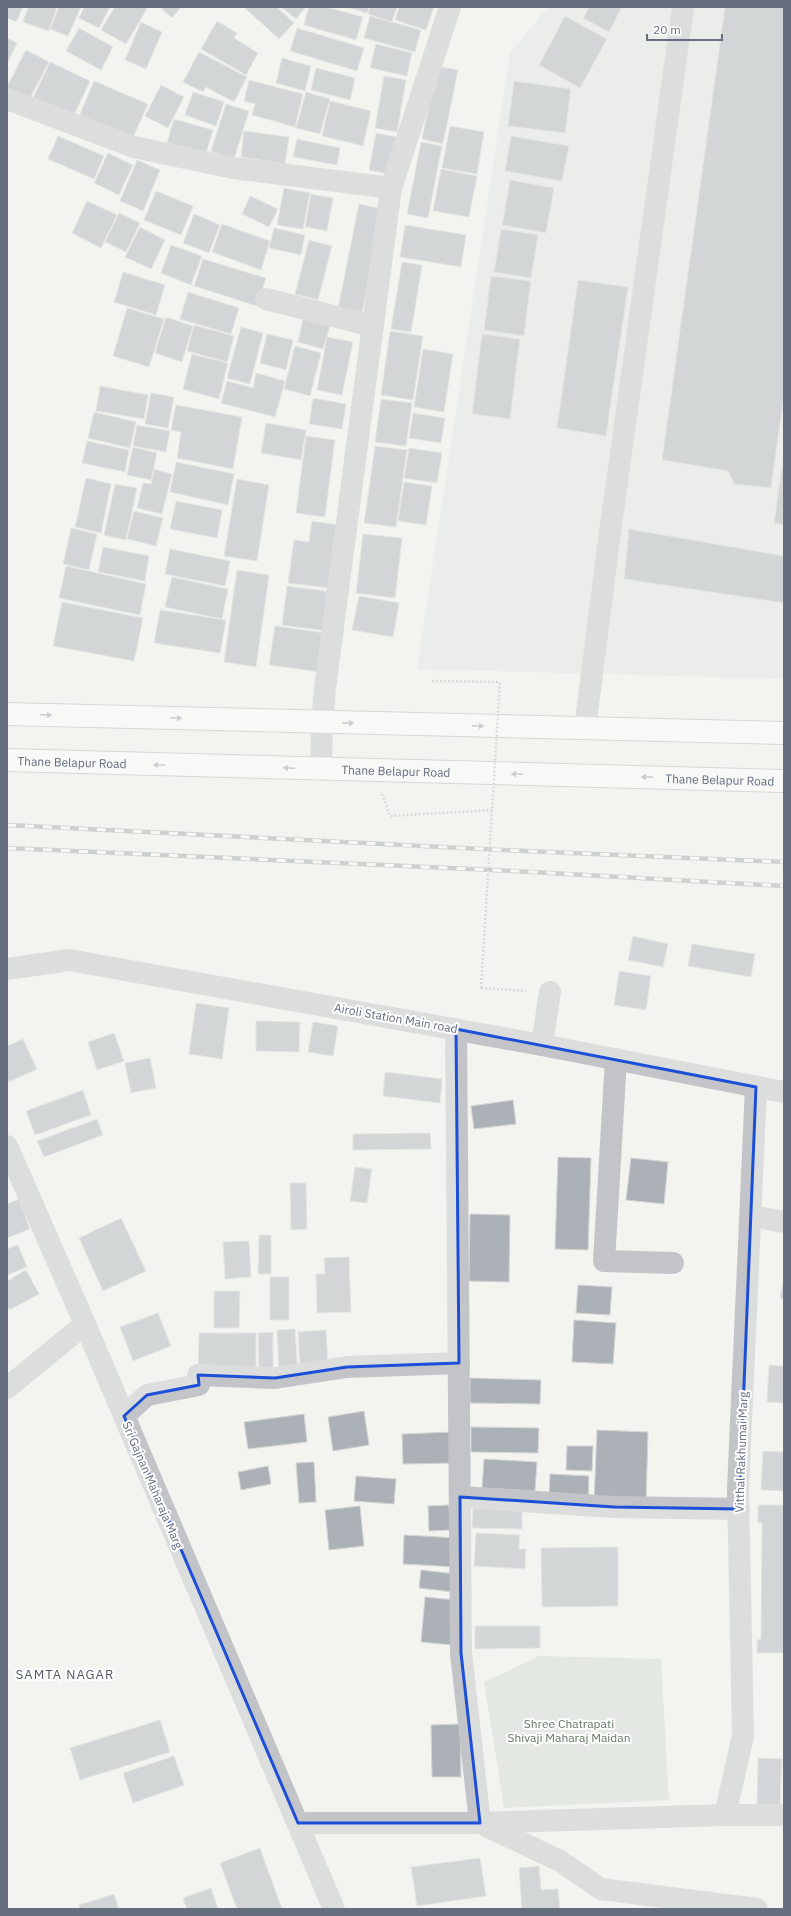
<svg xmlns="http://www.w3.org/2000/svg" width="791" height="1916" viewBox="0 0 791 1916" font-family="'IBM Plex Sans',sans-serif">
  <rect width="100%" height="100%" fill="#f3f4f0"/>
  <path fill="#e3e4e3" d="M548,7H784V679L417,669L510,53Z"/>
  <path fill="#d3dad1" d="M539,1656L661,1659L669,1800L504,1808L484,1682Z"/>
  <g fill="#acb1b7" stroke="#d4d5d3">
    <path d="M7,7H23L16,22L7,18Z"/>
    <path d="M28,7H57L49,31L23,22Z"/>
    <path d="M59,7H81L68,36L50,29Z"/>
    <path d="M84,7H110L99,28L79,18Z"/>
    <path d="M115,7H148L126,44L101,30Z"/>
    <path d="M160,7H181L172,18Z"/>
    <path d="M244,7H277L294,23L279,39Z"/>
    <path d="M281,7H306L296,19Z"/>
    <path d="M309,7H326L363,17L356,40L304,25Z"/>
    <path d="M346,7H369L367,13Z"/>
    <path d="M370,7H397L392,22L368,14Z"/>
    <path d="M399,7H434L426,30L395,20Z"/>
    <path d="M589,7H622L609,32L583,18Z"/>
    <path d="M725,7H784V396L771,488L734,484L728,471L662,460Z"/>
    <path d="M370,16L421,30L415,52L364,38Z"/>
    <path d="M565,16L607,39L580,88L539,65Z"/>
    <path d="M217,21L237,33L234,38L258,53L246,75L201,49Z"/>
    <path d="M141,22L162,32L146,69L125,60Z"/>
    <path d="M79,28L113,47L101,70L66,51Z"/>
    <path d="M297,28L364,48L357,71L290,51Z"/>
    <path d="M7,38L17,43L7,64Z"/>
    <path d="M376,44L412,53L407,76L370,68Z"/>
    <path d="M26,50L49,62L27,104L7,93V87Z"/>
    <path d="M199,52L247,77L234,102L206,87L203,92L183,82Z"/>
    <path d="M282,58L311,66L305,91L276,83Z"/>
    <path d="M50,62L90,81L72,119L32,100Z"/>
    <path d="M437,66L458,70L443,144L422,139Z"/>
    <path d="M316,68L355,78L350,100L311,90Z"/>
    <path d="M384,76L406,80L397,132L375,128Z"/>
    <path d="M249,80L303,94L295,127L252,115L255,104L244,101Z"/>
    <path d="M94,81L148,104L131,142L78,119Z"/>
    <path d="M514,81L571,89L565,133L508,126Z"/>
    <path d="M161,85L184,97L168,128L145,116Z"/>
    <path d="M193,92L224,102L216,126L185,115Z"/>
    <path d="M306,92L330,99L320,134L296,128Z"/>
    <path d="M330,101L371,111L363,146L322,136Z"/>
    <path d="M226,104L249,111L234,159L211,151Z"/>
    <path d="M174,119L213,130L206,153L167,143Z"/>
    <path d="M450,126L484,132L477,174L442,168Z"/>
    <path d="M244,131L289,137L285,164L241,157Z"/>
    <path d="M376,133L397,137L389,174L369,170Z"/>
    <path d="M58,136L104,156L94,179L48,159Z"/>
    <path d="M511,136L569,146L562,181L505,171Z"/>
    <path d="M297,139L340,148L337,165L293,157Z"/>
    <path d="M421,142L442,146L428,218L407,214Z"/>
    <path d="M108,153L133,165L119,195L94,183Z"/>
    <path d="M137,160L160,170L143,211L120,201Z"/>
    <path d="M441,169L477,176L469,217L433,211Z"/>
    <path d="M510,180L554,188L546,233L502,225Z"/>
    <path d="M284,188L310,193L303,229L277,225Z"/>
    <path d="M156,191L193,206L181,235L144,220Z"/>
    <path d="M311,194L333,198L327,231L305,227Z"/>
    <path d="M250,196L278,209L269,227L242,214Z"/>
    <path d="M87,201L117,215L101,248L72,233Z"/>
    <path d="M359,204L383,209L361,318L337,314Z"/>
    <path d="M119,213L140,223L126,252L105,242Z"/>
    <path d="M194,214L220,225L209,253L183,243Z"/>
    <path d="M222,224L270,241L261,270L212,252Z"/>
    <path d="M405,225L466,235L461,267L400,257Z"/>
    <path d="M140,227L165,240L151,269L125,257Z"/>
    <path d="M274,228L305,235L301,255L269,248Z"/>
    <path d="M501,229L538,235L531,278L494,272Z"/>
    <path d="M309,240L332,246L318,300L295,294Z"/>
    <path d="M171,245L202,256L191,285L161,273Z"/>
    <path d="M203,259L266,278L257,306L194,286Z"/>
    <path d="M402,262L422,265L411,332L391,329Z"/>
    <path d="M123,272L165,285L156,315L114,302Z"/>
    <path d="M491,276L531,281L524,336L484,330Z"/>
    <path d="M578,280L628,287L606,436L557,428Z"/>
    <path d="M188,292L239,308L231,334L180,319Z"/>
    <path d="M127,308L164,319L149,367L113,356Z"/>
    <path d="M166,317L193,326L182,362L155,353Z"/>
    <path d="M303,319L330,326L323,349L298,342Z"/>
    <path d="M194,325L234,336L227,362L187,351Z"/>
    <path d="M241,327L263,333L250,384L227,378Z"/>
    <path d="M390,331L423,336L413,400L381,395Z"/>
    <path d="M267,334L293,340L286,370L260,363Z"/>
    <path d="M482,334L520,339L510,419L472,414Z"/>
    <path d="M327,337L353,342L342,395L317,390Z"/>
    <path d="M295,346L321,353L310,396L284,389Z"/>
    <path d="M423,349L453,354L444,412L414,407Z"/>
    <path d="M192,354L228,363L219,399L183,389Z"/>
    <path d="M256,373L285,381L275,417L221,403L227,381L253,388Z"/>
    <path d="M100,386L148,395L144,419L96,411Z"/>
    <path d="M151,393L174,397L168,428L145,424Z"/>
    <path d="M313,398L346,404L342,429L309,424Z"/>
    <path d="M381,399L412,403L406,446L375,442Z"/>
    <path d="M176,405L242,417L233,469L177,458L181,432L171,430Z"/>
    <path d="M94,412L136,422L130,448L88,438Z"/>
    <path d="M413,413L445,418L441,443L409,438Z"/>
    <path d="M266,423L306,430L301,460L261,453Z"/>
    <path d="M137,425L170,431L166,452L133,446Z"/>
    <path d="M306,436L335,440L325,517L296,513Z"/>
    <path d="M87,441L129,450L125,472L82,463Z"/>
    <path d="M375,446L407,450L396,527L364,523Z"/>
    <path d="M133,447L157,453L151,480L127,475Z"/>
    <path d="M409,448L442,453L437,483L404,478Z"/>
    <path d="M784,453V525L774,523Z"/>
    <path d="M176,462L234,474L228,505L170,492Z"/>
    <path d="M154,469L172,474L162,514L137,508L143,483L151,484Z"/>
    <path d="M86,478L111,484L101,533L75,527Z"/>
    <path d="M237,479L269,485L257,561L224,556Z"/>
    <path d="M404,482L432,486L426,525L398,521Z"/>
    <path d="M115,484L137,488L126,540L104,535Z"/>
    <path d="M176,501L222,510L217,538L170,529Z"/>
    <path d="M134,511L163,518L156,546L127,539Z"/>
    <path d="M312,521L338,525L330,588L288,583L294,540L309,542Z"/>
    <path d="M71,528L97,534L89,570L63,564Z"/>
    <path d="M629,529L784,556V603L624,579Z"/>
    <path d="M363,534L402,538L395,598L356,593Z"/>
    <path d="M103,547L149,556L145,581L98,572Z"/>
    <path d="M170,549L230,561L225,586L165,574Z"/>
    <path d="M66,566L146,584L140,615L59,598Z"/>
    <path d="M237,570L269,575L256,667L224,662Z"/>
    <path d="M172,577L228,589L222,619L165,607Z"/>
    <path d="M287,586L332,592L327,631L282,625Z"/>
    <path d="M359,596L399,603L393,637L352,630Z"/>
    <path d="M62,602L143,618L134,661L53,646Z"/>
    <path d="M160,610L226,620L220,653L154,643Z"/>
    <path d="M275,626L325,633L320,672L269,665Z"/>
    <path d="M633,936L668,944L663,967L628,960Z"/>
    <path d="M692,944L755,954L751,977L688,966Z"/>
    <path d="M619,971L651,976L646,1010L614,1005Z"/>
    <path d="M196,1003L229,1008L222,1059L189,1054Z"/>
    <path d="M256,1021L300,1022L299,1052L256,1051Z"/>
    <path d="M313,1022L338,1026L333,1056L308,1052Z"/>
    <path d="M114,1033L124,1061L97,1070L88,1042Z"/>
    <path d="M23,1039L37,1069L9,1082L7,1078V1046Z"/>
    <path d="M150,1058L156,1088L131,1093L125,1063Z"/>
    <path d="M385,1072L442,1079L440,1103L383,1096Z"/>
    <path d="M83,1090L91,1115L35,1135L26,1111Z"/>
    <path d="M513,1100L516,1124L474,1129L471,1106Z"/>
    <path d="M97,1119L103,1135L44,1157L37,1141Z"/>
    <path d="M430,1133L431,1149L353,1150V1134Z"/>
    <path d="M558,1157L591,1158L588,1250L555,1249Z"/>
    <path d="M631,1158L668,1162L664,1204L626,1200Z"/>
    <path d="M355,1167L372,1169L367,1203L350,1201Z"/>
    <path d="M290,1183H306L307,1229L291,1230Z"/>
    <path d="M19,1199L30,1229L7,1238V1204Z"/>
    <path d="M470,1214L510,1215L509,1282L469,1281Z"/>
    <path d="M121,1218L146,1271L103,1291L79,1238Z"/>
    <path d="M259,1235H271V1274H258Z"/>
    <path d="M249,1241L251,1277L225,1279L223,1242Z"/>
    <path d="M18,1245L27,1267L7,1275V1249Z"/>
    <path d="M349,1257L351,1312L317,1313L316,1274H325L324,1258Z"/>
    <path d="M26,1270L39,1294L9,1310L7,1306V1281Z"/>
    <rect x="270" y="1277" width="19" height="43"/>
    <path d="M784,1277V1299L780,1298Z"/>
    <path d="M578,1285L612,1287L610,1315L576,1313Z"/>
    <path d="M214,1291H240L239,1328H214Z"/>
    <path d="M158,1313L171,1346L133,1361L120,1327Z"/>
    <path d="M574,1320L616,1323L613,1364L572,1362Z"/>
    <path d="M295,1329L298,1373L279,1374L277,1330Z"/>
    <path d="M326,1330L328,1367L300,1369L298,1332Z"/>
    <path d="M273,1332V1375H259L258,1333Z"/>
    <path d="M199,1333H256V1372H198Z"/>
    <path d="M769,1365L784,1366V1403L767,1402Z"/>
    <path d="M470,1378L541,1380L540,1404L470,1403Z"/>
    <path d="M364,1411L369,1445L333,1451L328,1417Z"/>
    <path d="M304,1414L307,1442L248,1449L244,1422Z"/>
    <path d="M471,1427L539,1428L538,1453L471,1452Z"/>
    <path d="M597,1430L648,1432L646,1502L594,1501Z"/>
    <path d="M453,1432L454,1463L403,1464L402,1434Z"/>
    <path d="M567,1446H593L592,1471L566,1470Z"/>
    <path d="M763,1451L784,1452V1491L761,1490Z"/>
    <path d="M484,1459L537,1462L535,1491L482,1488Z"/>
    <path d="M314,1462L316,1502L299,1503L296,1463Z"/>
    <path d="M268,1466L271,1484L241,1490L238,1472Z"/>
    <path d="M550,1474L589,1476L588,1500L549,1498Z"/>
    <path d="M356,1476L396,1479L394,1504L354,1501Z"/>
    <path d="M473,1504L522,1505V1529L472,1528Z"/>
    <path d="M449,1505L450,1530L429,1531L428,1506Z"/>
    <path d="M758,1505H784V1653H757V1640L761,1639L762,1523H758Z"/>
    <path d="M360,1506L364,1546L329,1550L325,1510Z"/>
    <path d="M476,1533L520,1535L519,1549H526L525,1569L474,1566Z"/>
    <path d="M404,1535L459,1538L457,1567L403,1564Z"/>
    <path d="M618,1547V1606L542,1607L541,1548Z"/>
    <path d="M421,1570L456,1574L454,1592L419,1588Z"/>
    <path d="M425,1597L456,1600L452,1645L421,1642Z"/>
    <path d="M475,1626H540V1648L475,1649Z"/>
    <path d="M160,1720L170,1752L80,1780L70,1748Z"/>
    <path d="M460,1724L461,1777H432L431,1725Z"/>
    <path d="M174,1756L184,1785L133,1803L123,1773Z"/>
    <path d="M758,1758L782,1759L780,1806H757Z"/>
    <path d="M260,1848L282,1909H237L220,1863Z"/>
    <path d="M480,1858L486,1896L417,1906L411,1867Z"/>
    <path d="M539,1866L541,1890L558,1889L560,1909H522L519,1868Z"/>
    <path d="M211,1888L218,1909H187L183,1898Z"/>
    <path d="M114,1894L119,1909H80L79,1905Z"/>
  </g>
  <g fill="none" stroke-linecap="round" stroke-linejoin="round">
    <defs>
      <g id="major">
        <path d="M7,714L784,733"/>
        <path id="s1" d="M7,760L784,781"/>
      </g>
    </defs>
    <use href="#major" stroke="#b2b5b9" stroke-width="24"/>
    <g stroke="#bbbcbf" stroke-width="2.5" stroke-dasharray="2 2" stroke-linecap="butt">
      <path d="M432,681L500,682"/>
      <path d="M382,794L390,816L492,810"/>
      <path d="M481,988L526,991"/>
    </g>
    <g stroke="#c2c4c8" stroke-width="22">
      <path d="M7,99L134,147L233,168L391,188"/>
      <path d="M266,299L373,326"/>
      <path d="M585,728L610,532L683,7"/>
      <path d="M321,769L322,723L325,688L391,188L450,7"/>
      <path d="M7,969L69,960L542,1045L784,1092"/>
      <path d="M456,1029L461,1653L480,1823L560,1861L601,1889L757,1909"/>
      <path d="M542,1045L550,992"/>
      <path d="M616,1059L604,1261L673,1263"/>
      <path d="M7,1146L85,1324L334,1909"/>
      <path d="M751,1216L784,1222"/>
      <path d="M7,1388L85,1324"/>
      <path d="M124,1416L147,1395L199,1385L198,1375L275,1378L347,1367L459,1363"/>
      <path d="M460,1497L614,1507L739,1509"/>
      <path d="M725,1815L743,1736L738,1489L756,1087"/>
      <path d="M298,1823H480L725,1815H784"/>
    </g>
    <use href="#major" stroke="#fff" stroke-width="22"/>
    <defs>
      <g id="rail">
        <path d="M7,825L502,850L784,862"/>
        <path d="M7,848L514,871L784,886"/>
      </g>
    </defs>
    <use href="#rail" stroke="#a2a6ac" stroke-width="4.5"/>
    <use href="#rail" stroke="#fff" stroke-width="3" stroke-dasharray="9" stroke-linecap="butt"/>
    <path stroke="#bbbcbf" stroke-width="2.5" stroke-dasharray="2 2" stroke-linecap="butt" d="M481,988L500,682"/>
  </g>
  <defs><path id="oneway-solid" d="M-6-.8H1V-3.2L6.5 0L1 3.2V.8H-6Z"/></defs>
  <g fill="#9aa1ac">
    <use href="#oneway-solid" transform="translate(46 715) rotate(2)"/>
    <use href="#oneway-solid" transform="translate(176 718) rotate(2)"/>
    <use href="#oneway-solid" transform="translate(348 723) rotate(1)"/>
    <use href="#oneway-solid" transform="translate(478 726) rotate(1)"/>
    <use href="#oneway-solid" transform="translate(159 765) rotate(-178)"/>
    <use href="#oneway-solid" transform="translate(289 768) rotate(-178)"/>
    <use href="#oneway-solid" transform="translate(517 774) rotate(-179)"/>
    <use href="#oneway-solid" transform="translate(647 777) rotate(-179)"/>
  </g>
  <path d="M0 0H791V1916H0ZM456,1029L756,1087L739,1509L614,1507L460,1497L461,1653L480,1823H298L124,1416L147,1395L199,1385L198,1375L275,1378L347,1367L459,1363Z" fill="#f3f4f0" fill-opacity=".55" fill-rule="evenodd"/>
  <path fill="none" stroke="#1d4ed8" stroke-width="3" stroke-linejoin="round" d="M456,1029L756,1087L739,1509L614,1507L460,1497L461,1653L480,1823H298L124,1416L147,1395L199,1385L198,1375L275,1378L347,1367L459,1363Z"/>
  <g text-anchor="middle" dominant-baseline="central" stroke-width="4" stroke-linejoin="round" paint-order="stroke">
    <g font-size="12" fill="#646e7f" stroke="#fff">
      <text stroke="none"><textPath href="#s1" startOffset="65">Thane Belapur Road</textPath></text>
      <text stroke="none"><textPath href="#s1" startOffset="389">Thane Belapur Road</textPath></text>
      <text stroke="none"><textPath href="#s1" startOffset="713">Thane Belapur Road</textPath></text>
      <text transform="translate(396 1018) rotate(10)">Airoli Station Main road</text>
      <text transform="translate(741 1452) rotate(-88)">Vitthal Rakhumai Marg</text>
      <text transform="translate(153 1485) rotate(67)">Sri Gajnan Maharaja Marg</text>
    </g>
    <g font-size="12" fill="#627762" stroke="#fff">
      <text x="569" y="1723">Shree Chatrapati<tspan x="569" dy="14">Shivaji Maharaj Maidan</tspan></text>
    </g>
    <g font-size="13" letter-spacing="1" fill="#515865" stroke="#fff">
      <text x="65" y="1674">SAMTA NAGAR</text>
    </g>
  </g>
  <rect width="791" height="1916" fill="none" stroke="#646e7f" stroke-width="16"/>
  <path d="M647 34v6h75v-6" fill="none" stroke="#646e7f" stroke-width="2"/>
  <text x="653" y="34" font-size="12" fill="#646e7f" stroke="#ffffff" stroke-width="3" paint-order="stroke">20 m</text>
</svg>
